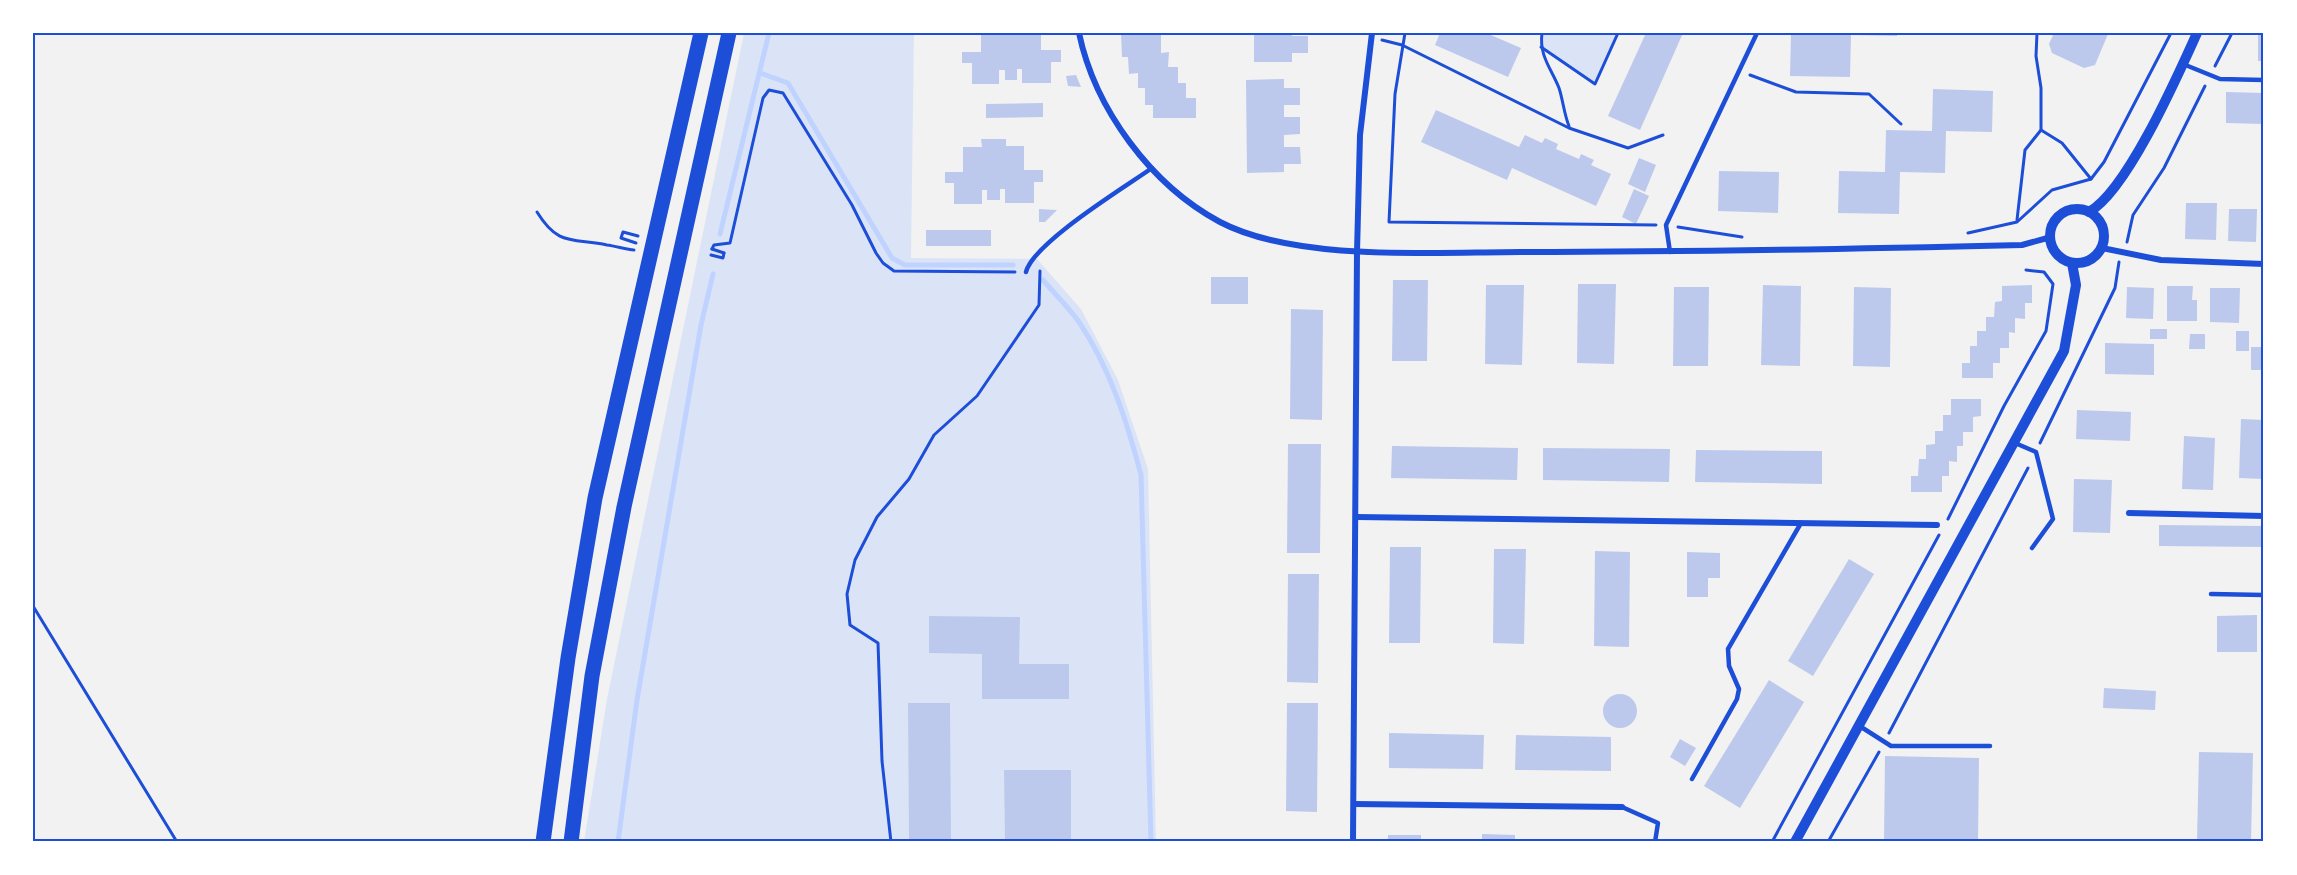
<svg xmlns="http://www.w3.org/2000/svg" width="2297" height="875" viewBox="0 0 2297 875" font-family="'Zilla Slab',serif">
  <rect width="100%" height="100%" fill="#f2f2f2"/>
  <g fill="#dbe4f7">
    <path d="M744,33H914L911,258L1037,259L1081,309L1118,380L1148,469L1156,842H584L607,699Z"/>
    <path d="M1542,33H1618L1595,84L1541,47Z"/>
  </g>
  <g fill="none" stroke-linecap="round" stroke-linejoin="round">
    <g stroke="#bfd3fe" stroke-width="5">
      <path d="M760,73L788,83L892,258L905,265H1013"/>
      <path d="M720,234L769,33"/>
      <path d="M1043,280C1055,294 1068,307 1079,322C1110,368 1127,422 1141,475L1151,842"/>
      <path d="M618,842L637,700L701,325L713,274"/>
    </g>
  </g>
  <g fill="#bdc9ec">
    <path d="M981,33H1041V50H1061V62H1051V83H1022V69H1017V80H1005V70H999V84H972V63H962V52H981Z"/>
    <path d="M1121,33H1161V53L1169,52L1168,67H1178V83H1186V98H1196V118H1153V105H1145V88H1138V73L1129,74L1128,57H1122Z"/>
    <path d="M1254,33H1292V36H1308V53H1292V62H1254Z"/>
    <path d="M1440,33H1486L1521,48L1508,77L1435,45Z"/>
    <path d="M1646,33H1683L1640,130L1608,116Z"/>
    <path d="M1837,33H1897V36L1851,35L1850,77L1790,76L1791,34Z"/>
    <path d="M2054,33H2108V34L2095,65L2084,68L2052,53L2049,44Z"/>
    <rect x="2258" y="33" width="6" height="28"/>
    <path d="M1076,75L1081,87L1068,86L1066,76Z"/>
    <path d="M1284,79V88H1300V105H1284V117H1300V134L1284,135V147H1300L1301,164H1284V172L1247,173L1246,80Z"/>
    <path d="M1933,89L1993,91L1992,132L1946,131L1945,173L1900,172L1899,214L1838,213L1839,171L1885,172L1886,130L1932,131Z"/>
    <path d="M2226,92L2264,93V124L2226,123Z"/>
    <path d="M1043,103V117L986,118V104Z"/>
    <path d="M1436,110L1519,147L1525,135L1542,143L1545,138L1558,144L1556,149L1579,159L1581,154L1594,160L1591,165L1611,174L1596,206L1512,168L1507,180L1421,142Z"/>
    <path d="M981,139H1006V146H1024V170H1043V182H1034V203H1005V189H1000V200H987V190H982V204H954V183H945V172H963V147H982Z"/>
    <path d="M1639,158L1656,165L1645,192L1628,184Z"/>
    <path d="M1719,171L1779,172L1778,213L1718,211Z"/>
    <path d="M1634,189L1649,196L1636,224L1622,217Z"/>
    <path d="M2186,203H2217L2216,240L2185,239Z"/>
    <path d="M1039,209L1057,210L1045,222H1039Z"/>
    <path d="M2229,209H2257L2256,242L2228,241Z"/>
    <rect x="926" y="230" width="65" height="16"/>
    <rect x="1211" y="277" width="37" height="27"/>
    <path d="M1393,280H1428L1427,361H1392Z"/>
    <path d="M1578,284H1616L1614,364L1577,363Z"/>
    <path d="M1486,285H1524L1522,365L1485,364Z"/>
    <path d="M1763,285L1801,286L1800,366L1761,365Z"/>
    <path d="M2032,285V303H2025V319L2015,318V333L2009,332V348H2000V363H1993V378H1962V363H1970V346H1977V331H1986V317H1994L1995,302L2002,301V286Z"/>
    <path d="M2167,286H2193L2192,300H2197V321H2167Z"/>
    <path d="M1674,287H1709L1708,366H1673Z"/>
    <path d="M1854,287L1891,288L1890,367L1853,366Z"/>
    <path d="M2127,287L2154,288L2153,319L2126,318Z"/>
    <path d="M2210,288H2240L2239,323L2210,322Z"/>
    <path d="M1291,309L1323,310L1322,420L1290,419Z"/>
    <rect x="2150" y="329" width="17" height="10"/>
    <rect x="2236" y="331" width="13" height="20"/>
    <path d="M2190,334H2205V349H2189Z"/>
    <path d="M2105,343L2154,344V375L2105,374Z"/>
    <rect x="2251" y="347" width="13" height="23"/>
    <path d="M1951,399H1981V416L1973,417V432H1963V446H1957V462L1949,461V476H1942V492H1911V476H1918L1919,459H1926V445L1935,444V431H1943V415H1951Z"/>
    <path d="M2077,410L2131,412L2130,441L2076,439Z"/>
    <path d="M2241,419L2264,420V479L2239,478Z"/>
    <path d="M2184,436L2215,438L2213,490L2182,489Z"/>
    <path d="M1288,444H1321L1320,553H1287Z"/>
    <path d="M1392,446L1518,448L1517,480L1391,478Z"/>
    <path d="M1543,448L1670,449L1669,482L1543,480Z"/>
    <path d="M1696,450L1822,451V484L1695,482Z"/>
    <path d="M2074,479L2112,480L2110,533L2073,532Z"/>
    <path d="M2159,525L2264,526V547L2159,546Z"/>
    <path d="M1390,547H1421L1420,643H1389Z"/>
    <path d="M1494,549H1526L1524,644L1493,643Z"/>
    <path d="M1595,551L1630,552L1629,647L1594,646Z"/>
    <path d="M1687,552L1720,553V578H1708V597H1687Z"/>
    <path d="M1849,559L1874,574L1813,676L1788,661Z"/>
    <path d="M1288,574H1319L1318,683L1287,682Z"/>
    <path d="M2257,615V652H2217V616Z"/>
    <path d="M929,616L1020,617L1019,664H1069V699H982V654L929,653Z"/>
    <path d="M1769,680L1804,702L1740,808L1704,786Z"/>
    <path d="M2104,688L2156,691L2155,710L2103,708Z"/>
    <circle cx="1620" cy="711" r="17"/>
    <path d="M908,703H950L951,842H909Z"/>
    <path d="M1287,703H1318L1317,812L1286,811Z"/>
    <path d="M1389,733L1484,735L1483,769L1389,768Z"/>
    <path d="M1516,735L1611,737V771L1515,770Z"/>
    <path d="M1680,739L1696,748L1685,766L1670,757Z"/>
    <path d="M2199,752L2253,753L2251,842H2197Z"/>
    <path d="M1885,756L1979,758L1978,842H1884Z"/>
    <path d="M1004,770H1071V842H1005Z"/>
    <path d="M1482,834L1515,835V842H1482Z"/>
    <rect x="1388" y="835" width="33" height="7"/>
    <rect x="1555" y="839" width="29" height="3"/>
  </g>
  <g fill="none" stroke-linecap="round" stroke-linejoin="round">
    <g stroke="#1d4ed8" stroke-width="3">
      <path d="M1405,33L1395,94L1389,222L1656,225"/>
      <path d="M1542,33C1539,56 1551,68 1559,88C1563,100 1564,114 1569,126"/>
      <path d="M1382,40L1402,45L1569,128L1628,148L1663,135"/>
      <path d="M1541,47L1595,84L1618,33"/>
      <path d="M2215,66L2232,33"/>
      <path d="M1750,75L1796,92L1869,94L1901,124"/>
      <path d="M2041,130L2062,143L2091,179"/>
      <path d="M537,212C558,246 571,238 607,245C616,246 627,250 634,250"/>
      <path d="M2017,220L2025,150L2041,130V88L2036,56L2037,33"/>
      <path d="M1678,227L1742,237"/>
      <path d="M1968,233L2017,222L2052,190L2091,179L2104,162L2171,33"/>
      <path d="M2127,242L2133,215L2164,168L2205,86"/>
      <path d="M636,243L621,238L623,232L638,236"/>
      <path d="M712,249L714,245L730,243L763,98L769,90L783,93L852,205L876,253L883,263L894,271L1015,272"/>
      <path d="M712,249L724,253"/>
      <path d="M711,255L723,258L724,253"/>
      <path d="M2040,443L2115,288L2119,262"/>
      <path d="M1948,519L2004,406L2046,331L2053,284L2044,272L2026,270"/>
      <path d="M33,606L177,842"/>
      <path d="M1889,733L2028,468"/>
      <path d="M891,842L882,761L878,643L850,625L847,594L855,560L877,517L909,479L934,435L977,396L1039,305L1040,271"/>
      <path d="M1772,842L1939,535"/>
      <path d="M1828,842L1879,752"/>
    </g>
    <g stroke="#1d4ed8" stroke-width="4.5">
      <path d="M2183,64L2220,79L2264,80"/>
      <path d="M1670,252L1666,225L1757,33"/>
      <path d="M1026,272C1033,243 1125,187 1152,168"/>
      <path d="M2015,443L2036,452L2053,519L2032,548"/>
      <path d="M2211,594L2264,595"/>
      <path d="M1858,725L1891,746H1990"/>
      <path d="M1692,779L1737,699L1739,689L1729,666L1728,649L1801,523"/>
      <path d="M1622,807L1658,823L1655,842"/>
    </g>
    <g stroke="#1d4ed8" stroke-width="6">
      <path d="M1079,33C1095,109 1151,185 1220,222C1296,262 1435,252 1521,252C1688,252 1855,249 2022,245L2051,237"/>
      <path d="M2102,248L2161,260L2264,264"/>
      <path d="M2129,513L2264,516"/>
      <path d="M1356,517L1937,525"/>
      <path d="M1354,804L1622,807"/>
      <path d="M1353,842L1357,252L1360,135L1372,33"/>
    </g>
    <g stroke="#1d4ed8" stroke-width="10">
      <circle cx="2077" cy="236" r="27"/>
      <path d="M2089,212C2127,191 2178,75 2197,33"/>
      <path d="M1795,842L2064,351L2076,285L2072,263"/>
    </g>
    <g stroke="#1d4ed8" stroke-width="15">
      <path d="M543,842L568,658L595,498L701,33"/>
      <path d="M571,842L592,676L624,507L729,33"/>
    </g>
  </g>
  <rect width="2297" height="875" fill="none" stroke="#ffffff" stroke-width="69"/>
  <rect x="34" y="34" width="2228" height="806" fill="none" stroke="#1d4ed8" stroke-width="2"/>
</svg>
